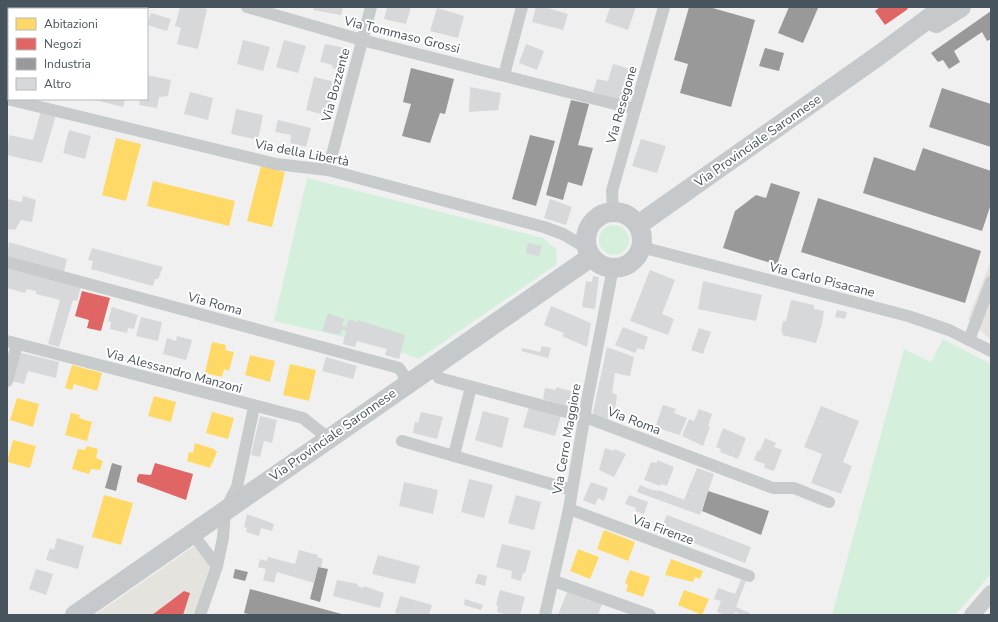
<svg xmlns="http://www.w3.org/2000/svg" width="998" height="622" viewBox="0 0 998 622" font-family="'Nunito Sans',sans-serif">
  <rect width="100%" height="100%" fill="#f1f0f0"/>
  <g fill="#e5e3de">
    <path d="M991,260V340L968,319Z"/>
    <path d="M196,545L215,570L199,615H95Z"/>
  </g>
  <g fill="#d4f0dd">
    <path d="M307,178L543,238L556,249L557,264L419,359L401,352L399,359L385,355L387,349L357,341L355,347L343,344L344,337L274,321Z"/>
    <circle cx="614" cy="240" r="15"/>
    <path d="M943,339L991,364V574L955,615H832L904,349L931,362Z"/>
  </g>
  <g fill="#ffd966">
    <path d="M116,138L141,144L126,201L102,195Z"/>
    <path d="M261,166L285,172L272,227L247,221Z"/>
    <path d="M153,181L235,201L229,226L147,206Z"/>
    <path d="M212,342L226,345L225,350L234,352L229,371L224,369L222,377L205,373Z"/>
    <path d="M250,355L275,361L270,382L245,375Z"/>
    <path d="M290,364L316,370L309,401L283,395Z"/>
    <path d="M72,365L102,373L97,391L74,384L72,390L65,388Z"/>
    <path d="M154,396L176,402L171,422L148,416Z"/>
    <path d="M17,398L39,404L33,427L10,420Z"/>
    <path d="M212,412L234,418L228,439L206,433Z"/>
    <path d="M71,413L80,415L79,418L92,422L87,441L65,435Z"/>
    <path d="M13,440L36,446L30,468L7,462Z"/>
    <path d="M195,443L214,449L217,452L210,468L187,461L189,452L193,453Z"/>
    <path d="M87,446L98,449L96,458L103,461L100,470L91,469L89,474L72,469L78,449L85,450Z"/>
    <path d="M104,495L133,503L121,545L92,537Z"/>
    <path d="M604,530L635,542L628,561L597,549Z"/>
    <path d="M578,549L599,557L590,579L570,571Z"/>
    <path d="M671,559L703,571L700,579L695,577L693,582L665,575Z"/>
    <path d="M630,570L650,577L643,597L626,591L628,585L625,583Z"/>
    <path d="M684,590L709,599L702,615L678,605Z"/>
  </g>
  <g fill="#e06666">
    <path d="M880,7H906L908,9L885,25L875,11Z"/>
    <path d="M82,291L110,298L101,331L87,328L89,320L75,316Z"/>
    <path d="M155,463L193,474L186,500L137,482V478L139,474L151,475Z"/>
    <path d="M184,591L190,593L183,615H152Z"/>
  </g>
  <g fill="#999">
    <path d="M689,7H709L755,20L731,107L680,93L688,64L674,60Z"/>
    <path d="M789,7L818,8L803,43L778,33Z"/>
    <path d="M991,11V39L987,41L982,32L954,51L960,62L949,69L943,60L938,62L931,53Z"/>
    <path d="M765,48L784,53L779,71L759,66Z"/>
    <path d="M411,68L454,79L445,114L440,113L430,143L402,136L411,104L403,102Z"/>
    <path d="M942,88L991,104V147L929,127Z"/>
    <path d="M571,100L589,104L578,145L593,148L582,186L568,182L563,200L546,195Z"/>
    <path d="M530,135L555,141L536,206L512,199Z"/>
    <path d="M923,148L991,171V204L982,231L863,193L874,157L915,171Z"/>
    <path d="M771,183L800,192L777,265L723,248L735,211L756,195L766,198Z"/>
    <path d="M818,198L981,251L965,303L801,252Z"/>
    <path d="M112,463L122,466L116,491L105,488Z"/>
    <path d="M708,491L769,511L761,535L702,511Z"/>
    <path d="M318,567L328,569L320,602L310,599Z"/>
    <path d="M235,569L248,572L245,581L233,578Z"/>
    <path d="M250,589L345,615H252L244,613Z"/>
  </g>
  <g fill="#d7d8d9">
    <path d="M44,7H66V9H50Z"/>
    <path d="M134,7L133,9L112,8V7Z"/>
    <path d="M180,7H197L207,9L198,49L177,44L181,28L175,26Z"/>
    <path d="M314,7H343L341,15L313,10Z"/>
    <path d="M387,7H411L406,24L384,19Z"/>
    <path d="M536,7H544L568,14L563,30L532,22Z"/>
    <path d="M610,7H636L628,30L605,22Z"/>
    <path d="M437,8L464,16L458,38L430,31Z"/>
    <path d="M151,13L171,19L167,31L147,25Z"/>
    <path d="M243,40L270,47L263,71L237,64Z"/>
    <path d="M284,40L306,46L298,73L276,67Z"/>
    <path d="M325,44L345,48L342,60L345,61L342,71L332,68L333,65L320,62Z"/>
    <path d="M526,44L544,51L537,70L519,63Z"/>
    <path d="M613,64L637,71L628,102L593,92L597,79L608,81Z"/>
    <path d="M147,75L171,80L168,96L159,97L157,108L139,105L140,99H147Z"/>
    <path d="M314,77L336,82L331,103L335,104L332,117L306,110Z"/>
    <path d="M470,87L501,93L498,110L469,112Z"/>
    <path d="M190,92L213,98L208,120L184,114Z"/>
    <path d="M91,99H125L123,107Z"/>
    <path d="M236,109L263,115L258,140L231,134Z"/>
    <path d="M41,111L56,115L42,163L7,155L9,135L33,140Z"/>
    <path d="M278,120L311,128L306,147L290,143L291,135L275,132Z"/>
    <path d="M69,130L91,136L85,159L63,153Z"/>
    <path d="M641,139L666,146L657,173L632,166Z"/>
    <path d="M23,196L36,200L32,222L21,220L15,230L9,229L8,230L7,199L22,202Z"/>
    <path d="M550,199L572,207L566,225L544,218Z"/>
    <path d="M9,242L67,259L64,272L7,256Z"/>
    <path d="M528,243L542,246L539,256L526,253Z"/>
    <path d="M92,248L163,267L158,279H155L153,286L91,269L93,261L88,260Z"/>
    <path d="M7,267L81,287L77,301L73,300L59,347L48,344L60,300L36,294V291L27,289L25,293L7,288Z"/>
    <path d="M650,270L675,280L662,314L674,319L668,335L630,321Z"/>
    <path d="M593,276L599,277L595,309L582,307L586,281L592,282Z"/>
    <path d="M703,281L762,295L756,321L698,309Z"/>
    <path d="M791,300L814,305V309L824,311L822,324L816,343L782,335L783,332H781L783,321H786Z"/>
    <path d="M551,306L591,323L587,347L562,336L564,333L544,325Z"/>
    <path d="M112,307L138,315L134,329L128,328L127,333L110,329L111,322L108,321Z"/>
    <path d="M837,310L847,312L845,319L835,317Z"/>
    <path d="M328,313L344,319L342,326L346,327L349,319L357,322L358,320L405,335L399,359L385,355L387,349L357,341L355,347L343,344L346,331L342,329L340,335L322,331Z"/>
    <path d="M141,317L162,322L158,341L136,336Z"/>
    <path d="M623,327L648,337L644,350L638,348L635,353L615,345Z"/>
    <path d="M699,328L711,332L703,354L691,350Z"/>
    <path d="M177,336L192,340L186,360L163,354L167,338L176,341Z"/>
    <path d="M542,346L551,348L548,358L521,351L522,348L540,352Z"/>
    <path d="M607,347L634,357L630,376L615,373L612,393L617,395L615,411L610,410L608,419L596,417L593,412Z"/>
    <path d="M18,352L59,362L56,378L28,371L24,384L11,381Z"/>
    <path d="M326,357L357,366L353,379L322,371Z"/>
    <path d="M556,387L571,391V393L578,395L575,409L543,399L545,388L556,390Z"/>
    <path d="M663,405L676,409L674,413L687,418L680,435L663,430L656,425Z"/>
    <path d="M821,406L859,421L843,462L852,466L841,494L811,483L822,454L804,447Z"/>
    <path d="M529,407L561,416L555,436L523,427Z"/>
    <path d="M699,409L712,414L708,426L710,427L703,446L682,436L689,419L694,421Z"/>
    <path d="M483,411L509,418L502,448L475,440Z"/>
    <path d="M421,412L443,417L437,439L413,433L415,422L418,423Z"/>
    <path d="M260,416L277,420L272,443L264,441L260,457L251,455Z"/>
    <path d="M723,428L746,438L738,459L720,452L721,449L716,447Z"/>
    <path d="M765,438L776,443L774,447L782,450L774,471L764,468L765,464L754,460L758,450L760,451Z"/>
    <path d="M605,448L614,451L615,449L626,454L614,477L599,470Z"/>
    <path d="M657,460L674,467L667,486L661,484L660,486L644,480L651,462L657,463Z"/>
    <path d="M697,468L714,474L700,515L637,492L640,485L652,490L659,491V490L684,500Z"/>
    <path d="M469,479L493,485L484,518L461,512Z"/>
    <path d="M404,482L438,490L433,514L399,506Z"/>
    <path d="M591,482L608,488L604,501L598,498L595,505L583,500Z"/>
    <path d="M516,495L541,502L534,530L508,523Z"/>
    <path d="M629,495L648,502L644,514L635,511L636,508L625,504Z"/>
    <path d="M247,514L274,524L272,531L261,528L259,536L246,532L247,528L244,527Z"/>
    <path d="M667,515L751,547L745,563L660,530Z"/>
    <path d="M57,538L84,546L78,569L46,560L50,548L54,550Z"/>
    <path d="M502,544L531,551L525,573H523L521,581L511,578L512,571L496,567Z"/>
    <path d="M299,550L318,555L317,557L323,559L321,567H318L314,583L277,572L274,583L263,580L266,569L258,567L260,559L267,561L268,557L295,564Z"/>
    <path d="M378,555L420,566L415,584L372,574Z"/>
    <path d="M36,569L53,574L46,595L29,589Z"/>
    <path d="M478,574L487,576L485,586L475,583Z"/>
    <path d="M337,580L358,584L357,586L363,588L364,586L384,593L380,608L333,596Z"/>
    <path d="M741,580L746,581L736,607L750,613L749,615H741L735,612L734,615H726L717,612L721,601L714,599L718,588L735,594Z"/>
    <path d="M500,590L525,597L520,615H508L497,612L498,605H496Z"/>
    <path d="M567,592L602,604L598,615H558Z"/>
    <path d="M400,596L432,605L429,615H403L395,613Z"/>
    <path d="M465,599L483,605L481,610L464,605Z"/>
  </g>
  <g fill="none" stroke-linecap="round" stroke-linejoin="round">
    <g stroke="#c7cbcc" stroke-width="12">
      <path d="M17,7L21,8"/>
      <path d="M247,7L362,40L635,109"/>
      <path d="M7,52L9,46"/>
      <path d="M504,75L522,7"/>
      <path d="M7,99L276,164L328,170L544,227L563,234L587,248"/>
      <path d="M328,170L371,7"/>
      <path d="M613,212L612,191L664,7"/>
      <path d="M641,247L908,316L949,330L991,351"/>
      <path d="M7,262L399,368L409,383"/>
      <path d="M969,340L991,282"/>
      <path d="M7,341L303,418L328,438"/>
      <path d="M431,367L439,378L585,417L773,488H794L829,502"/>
      <path d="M7,381L17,344"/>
      <path d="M402,441L572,490"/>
      <path d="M454,455L471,387"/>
      <path d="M569,509L749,576"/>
      <path d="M192,533L217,566"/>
      <path d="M554,581L650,615"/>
      <path d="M200,615L217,566L223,538L225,510L237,487L254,407"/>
      <path d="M545,615L569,509L587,401L613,268"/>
    </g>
    <path stroke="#c7cbcc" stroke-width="16" d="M972,615L991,593"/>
    <g stroke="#c5c9cb" stroke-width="20">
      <path d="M936,23L961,7"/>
      <circle cx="614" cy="240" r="28"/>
      <path d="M638,225L878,56L944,7"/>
      <path d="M75,615L591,257"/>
    </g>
  </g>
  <g text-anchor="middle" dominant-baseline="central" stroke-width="4" stroke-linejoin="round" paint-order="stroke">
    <g font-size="13" fill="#47545d" stroke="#fff">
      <text transform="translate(402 35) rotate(14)">Via Tommaso Grossi</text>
      <text transform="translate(336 85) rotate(-75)">Via Bozzente</text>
      <text transform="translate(622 105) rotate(-74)">Via Resegone</text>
      <text transform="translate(758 141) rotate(-35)">Via Provinciale Saronnese</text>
      <text transform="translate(302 153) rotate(11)">Via della Libertà</text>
      <text transform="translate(822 280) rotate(14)">Via Carlo Pisacane</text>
      <text transform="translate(215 304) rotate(15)">Via Roma</text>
      <text transform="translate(174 371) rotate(15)">Via Alessandro Manzoni</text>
      <text transform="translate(634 421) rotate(21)">Via Roma</text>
      <text transform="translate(333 435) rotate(-35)">Via Provinciale Saronnese</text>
      <text transform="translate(567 439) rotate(-80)">Via Cerro Maggiore</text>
      <text transform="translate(663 530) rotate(20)">Via Firenze</text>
    </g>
  </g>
  <rect width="998" height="622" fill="none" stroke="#47545d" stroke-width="16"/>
  <rect x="8" y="8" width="140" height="92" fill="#ffffff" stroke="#b5bbbe"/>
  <rect x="16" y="18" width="20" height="12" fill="#ffd966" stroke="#b5bbbe"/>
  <text x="44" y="28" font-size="12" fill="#47545d">Abitazioni</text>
  <rect x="16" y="38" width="20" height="12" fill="#e06666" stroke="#b5bbbe"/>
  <text x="44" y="48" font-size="12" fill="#47545d">Negozi</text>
  <rect x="16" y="58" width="20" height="12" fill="#999999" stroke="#b5bbbe"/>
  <text x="44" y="68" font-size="12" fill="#47545d">Industria</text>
  <rect x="16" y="78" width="20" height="12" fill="#d7d8d9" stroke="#b5bbbe"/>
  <text x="44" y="88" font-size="12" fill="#47545d">Altro</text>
</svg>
